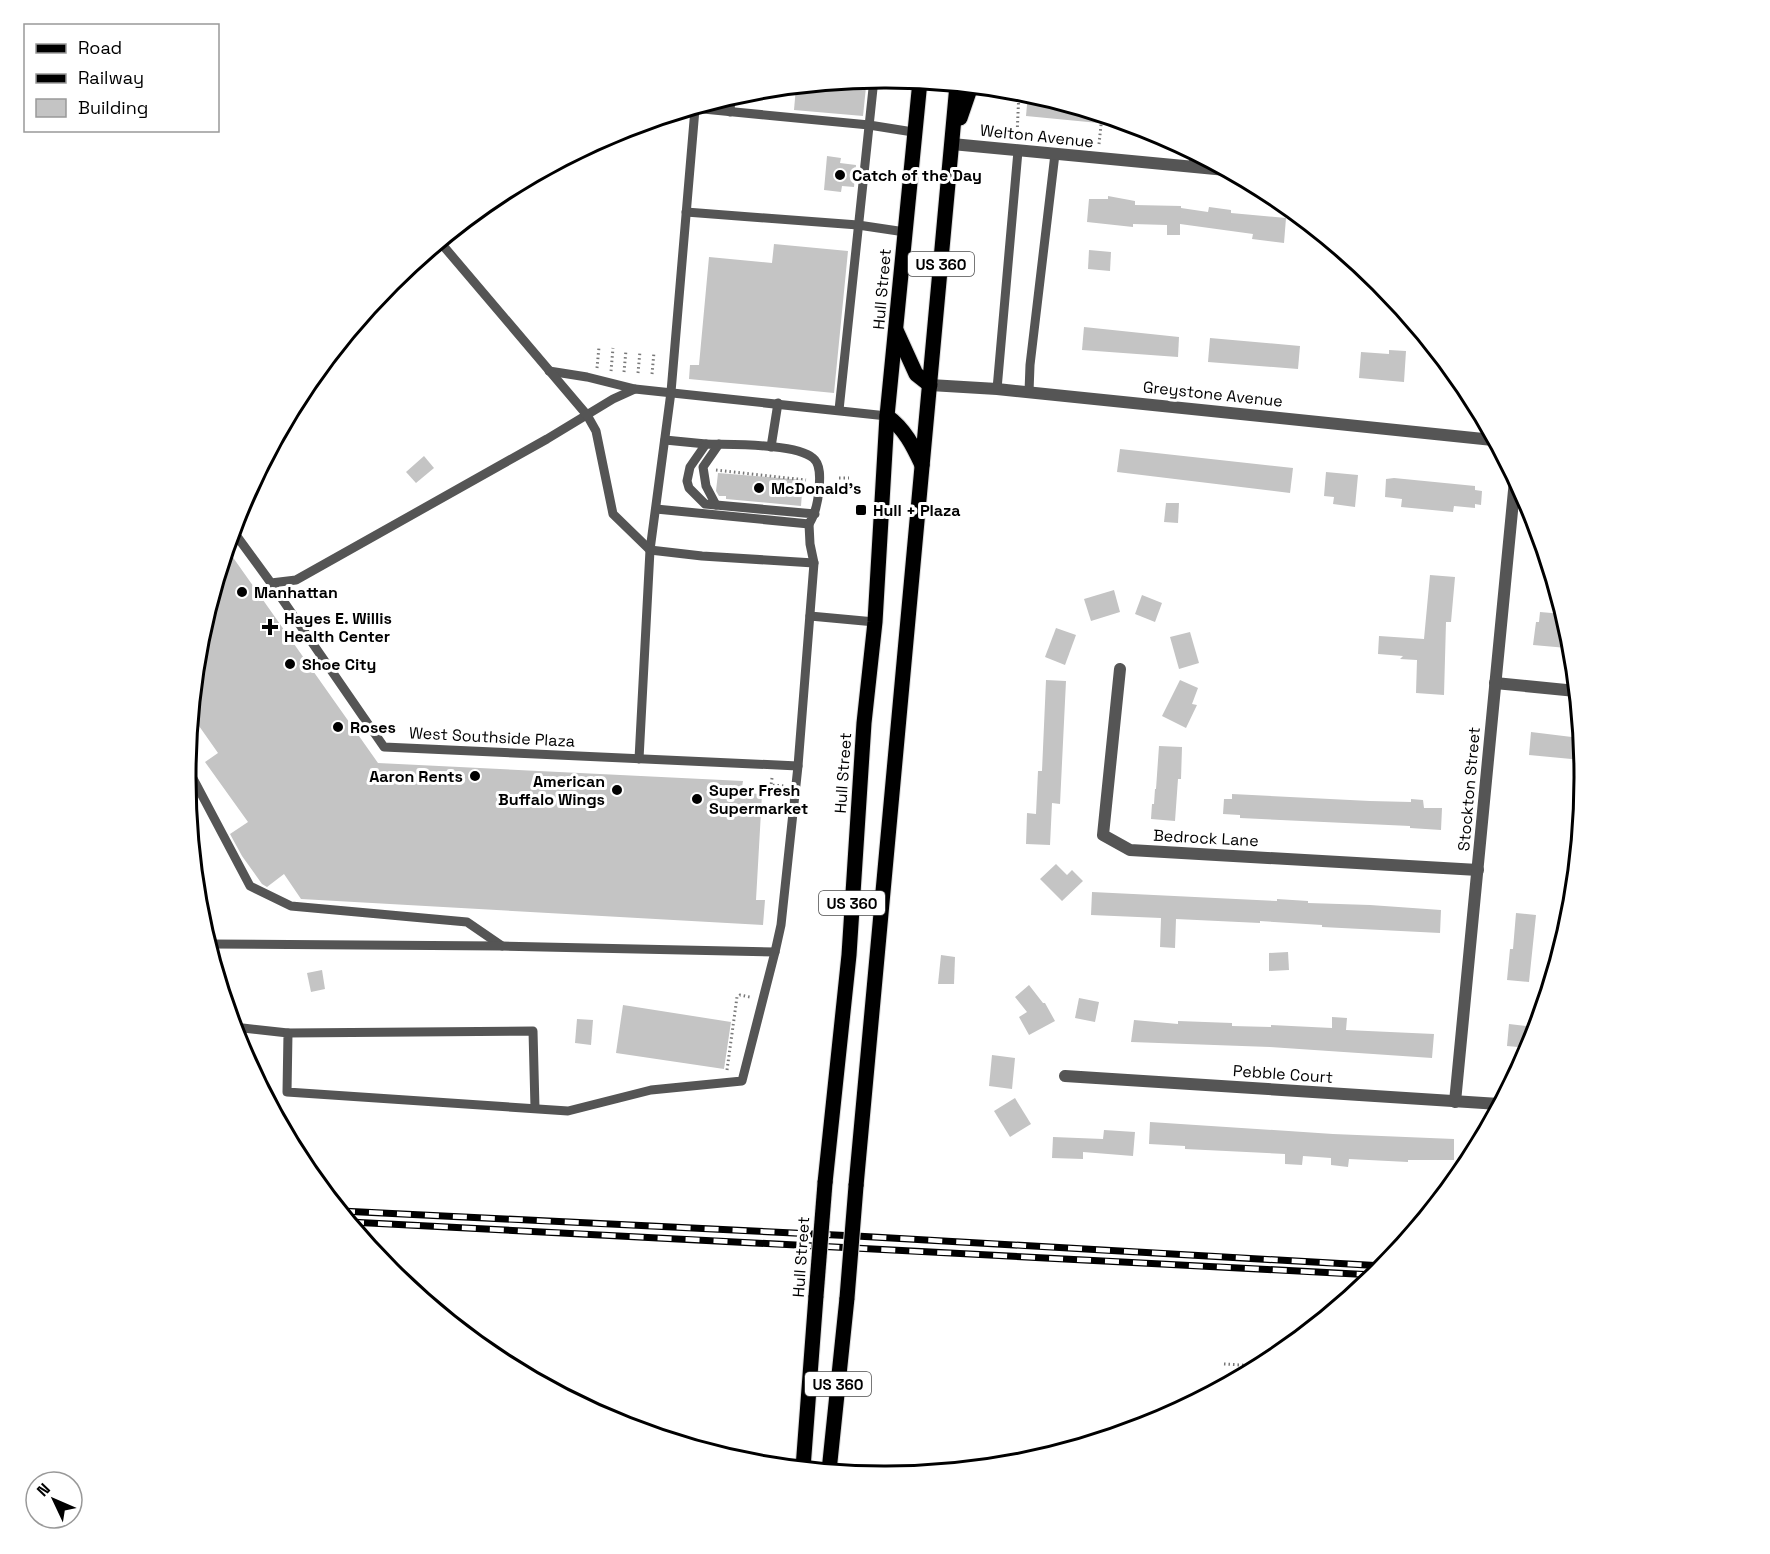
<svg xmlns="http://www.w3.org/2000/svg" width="1770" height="1554" viewBox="0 0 1770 1554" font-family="'Space Grotesk',sans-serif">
  <rect width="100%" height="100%" fill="#fff"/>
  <g fill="#c4c4c4">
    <path d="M833,83L866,87L863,116L794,110L796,87Z"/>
    <path d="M1028,93L1110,118L1109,124L1026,116Z"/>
    <path d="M827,156L841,158L840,163L856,165L854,187L842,186L841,192L824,190Z"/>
    <path d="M1108,196L1135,201V205L1181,206V208L1208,212L1209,207L1231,210V213L1286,218L1284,243L1252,239L1253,234L1180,224V235H1167V225L1133,224V227L1087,222L1089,199H1108Z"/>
    <path d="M774,244L848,251L834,393L689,379L690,365H699L709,257L772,263Z"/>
    <path d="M1089,250L1111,252L1110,271L1088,269Z"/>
    <path d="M1084,327L1179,337L1178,357L1082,350Z"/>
    <path d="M1210,338L1300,346L1298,369L1208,362Z"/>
    <path d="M1389,350L1406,351L1404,382L1359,378L1361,352L1389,354Z"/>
    <path d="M1120,449L1293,468L1290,493L1117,472Z"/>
    <path d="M424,456L434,468L416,483L406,472Z"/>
    <path d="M1326,472L1358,475L1355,507L1333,504L1334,497L1324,496Z"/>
    <path d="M718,473L803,480L801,506L726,499V496H719L716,491Z"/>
    <path d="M1394,478L1475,486V490L1482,491L1481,505L1475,504V508L1454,506L1453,512L1401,507L1402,499L1385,497L1386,479Z"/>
    <path d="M1166,503H1179L1178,523L1164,522Z"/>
    <path d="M227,549L378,763L743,781L741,793L762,794L756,900H765L763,925L301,899L284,874L267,887L262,884L242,856L230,834L248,822L205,762L218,753L192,716L200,640Z"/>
    <path d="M1430,575L1455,577L1451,622H1446L1444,695L1416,693L1417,660L1400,659L1403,656L1378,654L1379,636L1424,639Z"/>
    <path d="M1114,590L1120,612L1091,621L1084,599Z"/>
    <path d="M1142,595L1162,603L1155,622L1135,614Z"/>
    <path d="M1540,612L1563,614L1569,635L1567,648L1533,645L1536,622H1539Z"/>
    <path d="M1056,628L1076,635L1065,665L1045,657Z"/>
    <path d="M1190,632L1199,663L1179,669L1170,637Z"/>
    <path d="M1046,680L1066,681L1060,804L1052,803L1050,845L1026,844L1027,813L1036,814L1038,771H1042Z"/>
    <path d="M1180,680L1198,688L1192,704L1197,705L1186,728L1162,716Z"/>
    <path d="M1531,732L1580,738L1582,760L1529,755Z"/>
    <path d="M1159,746L1182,747L1181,779H1178L1175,821L1151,819L1152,804H1154L1155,789H1156Z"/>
    <path d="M1232,794L1370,801L1411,802V799L1423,800L1424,808H1442L1441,830L1410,828V826L1240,818V815L1223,814L1224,799H1232Z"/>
    <path d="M1056,864L1067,875L1072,870L1083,881L1062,901L1040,879Z"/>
    <path d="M1092,892L1277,901V899L1308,901V903L1370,905L1441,910L1440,933L1322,927V925L1260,921V923L1176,919L1175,948L1160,947L1161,918L1091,915Z"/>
    <path d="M1516,913L1536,915L1529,982L1507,980L1510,949H1513Z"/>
    <path d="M1288,952L1289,970L1269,971V953Z"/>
    <path d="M941,955L955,957L954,984H938Z"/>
    <path d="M322,970L325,989L311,992L307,973Z"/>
    <path d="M1029,985L1043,1003H1045L1055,1021L1029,1035L1019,1017L1027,1012L1015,997Z"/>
    <path d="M1079,998L1099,1002L1095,1022L1075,1018Z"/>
    <path d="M623,1005L731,1022L724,1069L616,1053Z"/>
    <path d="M1332,1017L1347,1018L1346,1030L1434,1034L1432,1058L1270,1047L1131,1042L1134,1020L1178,1024V1021L1232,1023V1026L1271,1027V1025L1332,1028Z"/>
    <path d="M577,1019L593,1020L591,1045L575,1043Z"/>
    <path d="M1509,1024L1536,1027L1529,1048L1507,1046Z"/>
    <path d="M992,1055L1015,1058L1012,1089L989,1086Z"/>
    <path d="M1015,1098L1031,1124L1010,1137L994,1111Z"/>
    <path d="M1150,1122L1333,1134L1454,1139V1160H1408V1162L1349,1159L1348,1167L1331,1165V1158L1303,1156L1302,1165L1285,1164V1154L1185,1149V1146L1149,1144Z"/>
    <path d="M1104,1130L1135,1132L1133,1156L1083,1152V1159L1052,1158L1053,1137L1103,1139Z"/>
  </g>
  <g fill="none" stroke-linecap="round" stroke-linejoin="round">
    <defs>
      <g id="primary">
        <path d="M960,118L971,86"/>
        <path d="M896,330L916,374L930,385"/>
        <path d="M887,416C905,429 913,446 922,465"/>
        <path d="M825,1183L849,955L864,723L875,622L887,416L920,81"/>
        <path d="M856,1186L957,85"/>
        <path d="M803,1468L816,1296"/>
        <path d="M829,1471L847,1298"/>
      </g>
    </defs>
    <use href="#primary" stroke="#dbdbdb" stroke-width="17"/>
    <g stroke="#777" stroke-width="3" stroke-dasharray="1.5 3" stroke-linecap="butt">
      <path d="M1143,128L1151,131"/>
      <path d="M1017,136L1019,91"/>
      <path d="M1099,144L1102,116"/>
      <path d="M597,368L599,347"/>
      <path d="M611,371L613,348"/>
      <path d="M624,372L626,350"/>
      <path d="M638,373L640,351"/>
      <path d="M652,374L654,352"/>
      <path d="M716,470L806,480"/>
      <path d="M839,478H849"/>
      <path d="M772,778L771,785L785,786"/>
      <path d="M727,1070L737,997L740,995L750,997"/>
      <path d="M1224,1364L1258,1366"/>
    </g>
    <g stroke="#555" stroke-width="9">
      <path d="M693,108L869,125L913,132"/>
      <path d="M730,112L731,97"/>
      <path d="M1192,167L1195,154"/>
      <path d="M686,212L858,225L905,232"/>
      <path d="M549,371L587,377L635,389"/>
      <path d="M997,389L1018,151"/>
      <path d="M1029,392L1030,365L1055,154"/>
      <path d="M839,410L874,79"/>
      <path d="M665,440L706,444"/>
      <path d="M771,447L778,403"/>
      <path d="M716,505L706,486L703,467L719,444"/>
      <path d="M656,509L809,524C816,513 818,502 819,489C820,479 821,464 813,458C796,443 730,445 706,444L690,467L687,481L689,488L705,504L815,514"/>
      <path d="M809,524L810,544L814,563"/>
      <path d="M233,531L271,583L296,580L547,439L613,399L635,389L887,416"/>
      <path d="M271,583L384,747L798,766"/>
      <path d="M810,616L875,622"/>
      <path d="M639,759L650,550L671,392L695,109"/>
      <path d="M187,767L250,886L291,906L467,922L502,946"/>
      <path d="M209,944L502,946L775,952L781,925L798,766L814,563L702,556L650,550L613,514L596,431L587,415L440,242"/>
      <path d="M234,1027L288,1033L287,1092L568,1111L651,1090L742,1081L775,952"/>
      <path d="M288,1033L533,1031L535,1108"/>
    </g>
    <g stroke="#555" stroke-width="12">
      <path d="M952,144L1226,170"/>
      <path d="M930,385L997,389L1493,440"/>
      <path d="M1120,669L1103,835L1130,850L1478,870"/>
      <path d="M1495,683L1576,691"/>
      <path d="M1065,1076L1499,1104"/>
      <path d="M1455,1102L1515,480"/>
    </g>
    <use href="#primary" stroke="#000" stroke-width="15"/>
    <defs>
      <g id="rail">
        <path d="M341,1211L856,1236L1384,1266"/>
        <path d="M350,1222L1374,1275"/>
      </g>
    </defs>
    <use href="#rail" stroke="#000" stroke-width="7"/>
    <use href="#rail" stroke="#fff" stroke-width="4.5" stroke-dasharray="14" stroke-linecap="butt"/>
    <defs>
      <g id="primary-bridge">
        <path d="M816,1296L825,1183"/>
        <path d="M847,1298L856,1186"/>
      </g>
    </defs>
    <use href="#primary-bridge" stroke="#dbdbdb" stroke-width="17" stroke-linecap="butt"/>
    <use href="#primary-bridge" stroke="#000" stroke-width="15"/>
  </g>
  <g fill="#000" stroke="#fff" stroke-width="2">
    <circle cx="840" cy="175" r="6"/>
    <circle cx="759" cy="488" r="6"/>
    <rect x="855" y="504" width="12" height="12" rx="3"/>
    <circle cx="242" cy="592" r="6"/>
    <path d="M267 618h6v6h6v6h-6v6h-6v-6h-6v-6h6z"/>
    <circle cx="290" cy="664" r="6"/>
    <circle cx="338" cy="727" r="6"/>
    <circle cx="475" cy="776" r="6"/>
    <circle cx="617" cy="790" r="6"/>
    <circle cx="697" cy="799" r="6"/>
  </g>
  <g text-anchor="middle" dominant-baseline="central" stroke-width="6" stroke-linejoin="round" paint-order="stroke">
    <g fill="#fff" stroke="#4c4c4c" stroke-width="1.5">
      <rect x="908" y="252" width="66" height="24" rx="4.5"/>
      <rect x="819" y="891" width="66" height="24" rx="4.5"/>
      <rect x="805" y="1372" width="66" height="24" rx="4.5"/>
    </g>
    <g font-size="15" font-weight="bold" fill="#000">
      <text x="941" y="264">US 360</text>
      <text x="852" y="903">US 360</text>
      <text x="838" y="1384">US 360</text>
    </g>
    <g font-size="16" fill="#000" stroke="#fff">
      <text transform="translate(1037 136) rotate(6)">Welton Avenue</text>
      <text transform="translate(882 289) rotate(-85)">Hull Street</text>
      <text transform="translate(1213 394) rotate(6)">Greystone Avenue</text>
      <text transform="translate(492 737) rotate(3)">West Southside Plaza</text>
      <text transform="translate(843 773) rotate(-86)">Hull Street</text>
      <text transform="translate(1469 789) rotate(-85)">Stockton Street</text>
      <text transform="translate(1206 838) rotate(3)">Bedrock Lane</text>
      <text transform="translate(1283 1074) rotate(4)">Pebble Court</text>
      <text transform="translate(801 1257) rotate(-86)">Hull Street</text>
    </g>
    <g font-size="16" font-weight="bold" fill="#000" stroke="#fff" text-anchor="start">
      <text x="852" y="175">Catch of the Day</text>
      <text x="771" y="488">McDonald's</text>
      <text x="873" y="510">Hull + Plaza</text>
      <text x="254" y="592">Manhattan</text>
      <text x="284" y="618">Hayes E. Willis<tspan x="284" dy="18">Health Center</tspan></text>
      <text x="302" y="664">Shoe City</text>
      <text x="350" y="727">Roses</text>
      <text x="463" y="776" text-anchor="end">Aaron Rents</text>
      <text x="605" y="781" text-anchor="end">American<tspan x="605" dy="18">Buffalo Wings</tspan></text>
      <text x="709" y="790">Super Fresh<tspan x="709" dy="18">Supermarket</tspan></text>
    </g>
  </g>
  <path d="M0 0H1770V1554H0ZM884 88H886A688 688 0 0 1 1574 776V778A688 688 0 0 1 886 1466H884A688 688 0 0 1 196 778V776A688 688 0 0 1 884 88Z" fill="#fff" fill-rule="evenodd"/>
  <path fill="none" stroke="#000" stroke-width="3" d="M884 88H886A688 688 0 0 1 1574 776V778A688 688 0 0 1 886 1466H884A688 688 0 0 1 196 778V776A688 688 0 0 1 884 88Z"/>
  <rect x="24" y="24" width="195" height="108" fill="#ffffff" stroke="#999999" stroke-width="1.5"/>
  <rect x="36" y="44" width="30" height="9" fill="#000000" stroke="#999999" stroke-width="1.5"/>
  <text x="78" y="54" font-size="18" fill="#000000">Road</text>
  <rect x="36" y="74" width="30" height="9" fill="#000000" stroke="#999999" stroke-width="1.5"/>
  <text x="78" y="84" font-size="18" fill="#000000">Railway</text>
  <rect x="36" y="99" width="30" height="18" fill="#c4c4c4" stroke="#999999" stroke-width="1.5"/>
  <text x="78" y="114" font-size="18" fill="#000000">Building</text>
  <g transform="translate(54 1500) rotate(314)"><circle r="28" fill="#ffffff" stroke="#999999" stroke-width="1.5"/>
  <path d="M0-4.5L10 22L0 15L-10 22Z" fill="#000000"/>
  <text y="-9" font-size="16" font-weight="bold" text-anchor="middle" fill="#000000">N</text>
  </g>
</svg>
